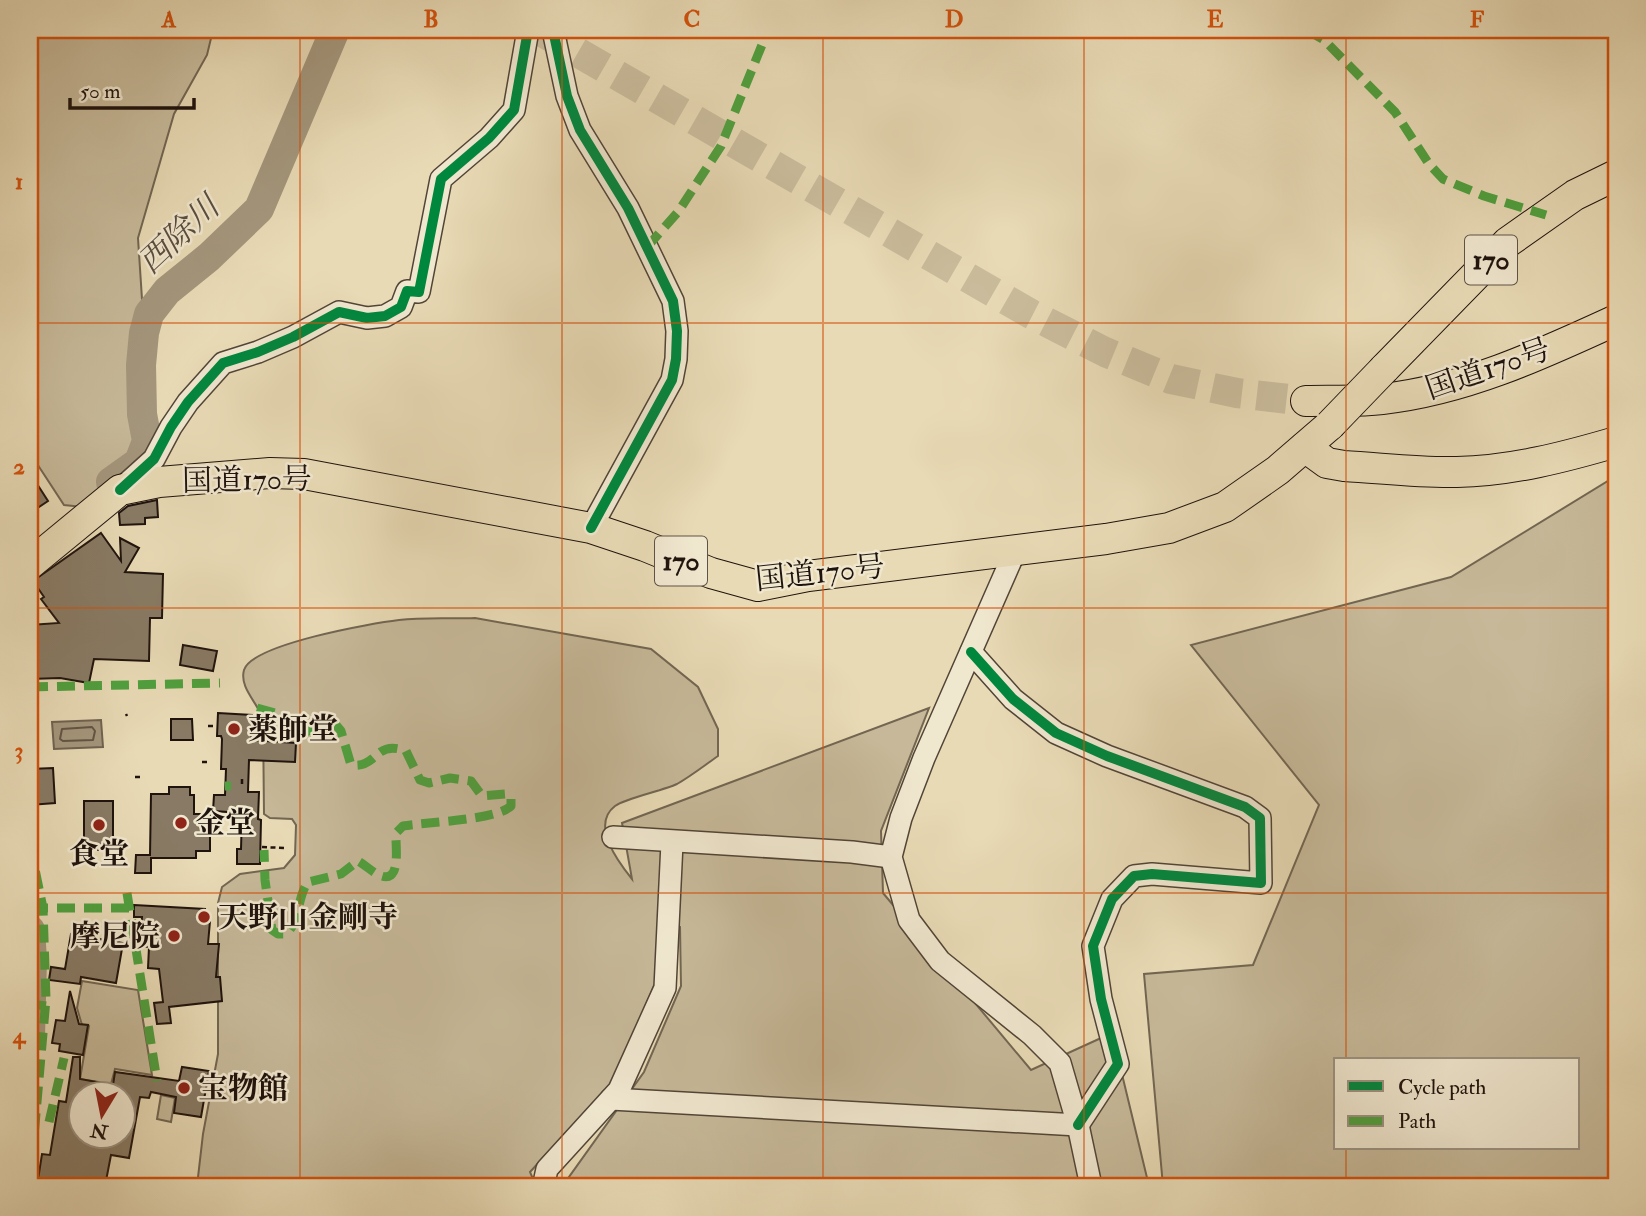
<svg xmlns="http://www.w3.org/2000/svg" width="1646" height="1216" viewBox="0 0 1646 1216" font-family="'IM FELL Double Pica','Noto Serif JP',serif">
  <rect width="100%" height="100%" fill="#e8dab5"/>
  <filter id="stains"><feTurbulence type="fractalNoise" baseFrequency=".00286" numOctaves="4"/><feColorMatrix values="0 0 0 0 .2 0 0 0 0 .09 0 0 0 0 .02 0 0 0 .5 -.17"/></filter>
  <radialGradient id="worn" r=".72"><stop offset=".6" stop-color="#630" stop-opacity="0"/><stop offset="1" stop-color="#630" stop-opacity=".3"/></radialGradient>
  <g fill="#c6b898" stroke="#726652" stroke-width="2" fill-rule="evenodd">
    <path d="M30,30H213L207,55L174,114L138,238L152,452L83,507L64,505L30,453Z"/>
    <path d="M1616,476V1186H1163L1144,974L1253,965L1319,805L1191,645L1451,577ZM1578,1060V1148H1336V1060Z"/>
    <path d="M475,618L651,649L698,687L718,729V756C705,765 691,776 677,784C662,791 626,798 615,806C590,825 619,863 632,879L622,823L929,708L881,831L883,893L1031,1070L1112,1033L1149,1186H566L564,1184L644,1072L681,986L680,927L661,920L658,977L612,1083L530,1172L536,1186H197L203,1134L218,1054V903L222,887L240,874L284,868L295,855L296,825L292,819L270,818L264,814L263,719C258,703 239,688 244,670C252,644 373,623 399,620C424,617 450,619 475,618Z"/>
    <path d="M82,981L138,990L152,1075L115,1069L111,1084L80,1079L89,1026L82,1025L77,1008Z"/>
    <path d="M161,1095L175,1098L171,1122L157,1119Z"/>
  </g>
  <path fill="#a4967c" stroke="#6f6250" stroke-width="2" d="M101,720L103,747L54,749L52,722Z"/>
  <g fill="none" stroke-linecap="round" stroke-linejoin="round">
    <path stroke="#625444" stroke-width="2" d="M92,727L95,731L93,740L63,741L60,739L62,729Z"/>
    <g stroke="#a4967c" stroke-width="30">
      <path d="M111,482L139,462L147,441L142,414L141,365L144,333L149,314L167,291L209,257L259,209L335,30"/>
      <path d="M30,930L32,959L30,1037"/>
    </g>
  </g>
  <g fill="#887a64" stroke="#1f130d" stroke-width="2" fill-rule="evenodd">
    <path d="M30,473L48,501L30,513Z"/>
    <path d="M157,500L158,517L145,518V524L120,525L119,513L128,506Z"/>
    <path d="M101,533L121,561L120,538L139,548L125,572L163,574L162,618H150L149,661L94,659L89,683L60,678L30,679V625L59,623L41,599L44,597L33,581Z"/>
    <path d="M183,645L217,651L213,671L180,665Z"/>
    <path d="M218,713L252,715L251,740L296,743L295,762L249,760L248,792H259L258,819L261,820L260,864H237V849H241L242,813L213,811L214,795H225L226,769H221L222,739L221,736H217Z"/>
    <path d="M171,719H192L193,740H171Z"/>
    <path d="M53,768L55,803L30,805V769Z"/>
    <path d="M169,787H190V795H194V814H210V851H196V858H151V873H135L136,855H150L151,794H169Z"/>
    <rect x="84" y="801" width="29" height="49"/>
    <path d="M134,905L205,909L204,920L210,921L208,944H219L216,977H220L222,1001L169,1007L171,1023L157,1024L154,1003L163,1002L159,969L148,968L149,947L140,946L142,917H134Z"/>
    <path d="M71,934L123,943L116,983L81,977L80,984L49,980L51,967L65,969Z"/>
    <path d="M70,991L79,1024L88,1025L83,1055L59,1051L60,1044L52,1043L56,1020L65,1021Z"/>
    <path d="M73,1057H80V1079L113,1085L115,1072L179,1081L182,1067L209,1071L201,1117L174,1113L176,1097L151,1092L149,1098L140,1097L129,1158L111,1155L105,1186H37L42,1154L50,1155L59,1101L66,1102ZM80,1094H122V1136H80Z"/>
  </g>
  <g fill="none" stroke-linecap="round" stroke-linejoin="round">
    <path stroke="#cabc9c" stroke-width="30" stroke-dasharray="30 15" stroke-linecap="butt" d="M539,30L1031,314L1105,352L1171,379L1237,393L1306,401"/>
    <defs>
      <g id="minor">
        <path d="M553,30L567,96L580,130L628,208L673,301L677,331L676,359L672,380L591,528"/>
        <path d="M124,486L154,459L171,427L188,402L223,363L258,352L293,337L339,312L367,318L385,316L401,307L407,291L419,292L441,179L489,138L514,110L528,30"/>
        <path d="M1016,549L924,758L901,818L891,857L909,920L940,961L1032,1035L1060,1063L1078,1125L1091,1186"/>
        <path d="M613,837L852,852L891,857"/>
        <path d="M611,1099L1078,1125L1118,1064L1101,999L1093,946L1112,899L1134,876L1152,874L1261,883L1260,818L1245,807L1107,756L1056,733L1013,699L971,652"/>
        <path d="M546,1186L544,1183L547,1169L619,1090L665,988L672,843"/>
      </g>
      <g id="highway">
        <path d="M1384,369L1508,242L1575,195L1616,175"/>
        <path d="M1306,401C1331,400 1357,402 1382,399C1465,390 1542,354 1616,320"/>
        <path d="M1305,447L1327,463L1344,466C1381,468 1420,473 1457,472C1511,471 1565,457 1616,442"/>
        <path d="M30,564L120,490L159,482L270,473L304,474L591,528L645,546L711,573L758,586L808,576L1106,539L1169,528L1225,507L1278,470L1330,425"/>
      </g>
    </defs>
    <use href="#minor" stroke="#514537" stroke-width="24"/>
    <use href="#highway" stroke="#1f130d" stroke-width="32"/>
    <g stroke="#1f130d" stroke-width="2.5" stroke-dasharray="5 3.5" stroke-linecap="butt">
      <path d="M126,714L127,716"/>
      <path d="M208,726H213"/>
      <path d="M202,762H208"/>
      <path d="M135,777H141"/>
      <path d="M242,779V784"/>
      <path d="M262,847L284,848"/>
    </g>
    <use href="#minor" stroke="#f0e7cf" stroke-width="21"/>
    <use href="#highway" stroke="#e8dab5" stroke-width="30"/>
    <defs>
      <path id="highway-bridge" d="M1330,425L1384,369"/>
    </defs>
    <use href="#highway-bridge" stroke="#1f130d" stroke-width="32" stroke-linecap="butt"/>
    <use href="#highway-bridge" stroke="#e8dab5" stroke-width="30"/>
    <g stroke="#4fa03e" stroke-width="9" stroke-dasharray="18 9" stroke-linecap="butt">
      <path d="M1307,30L1324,40L1395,112L1429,164L1443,179L1484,196L1546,215"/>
      <path d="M647,247L678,212L721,146L768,30"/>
      <path d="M30,687L220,683"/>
      <path d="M257,708L282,715L301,729L308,731L336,725L341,731L351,765C378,769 374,739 406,751L420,780L429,783L450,778L471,781L482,796L506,794L511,797V806C497,820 427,822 403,826L396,833C395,845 403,888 377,874C370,870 365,865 358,861L341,874L308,882C297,897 300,922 286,934H278L272,930L265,880L264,850"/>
      <path d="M225,786H231"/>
      <path d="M30,845L43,908L46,999L30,1182"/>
      <path d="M127,893L157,1081"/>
      <path d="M30,908H130"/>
      <path d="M30,1004L46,1006"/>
      <path d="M49,1122L64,1058"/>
    </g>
    <defs>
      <g id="cycleway">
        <path d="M553,30L567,96L580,130L628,208L673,301L677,331L676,359L672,380L591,528"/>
        <path d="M120,490L154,459L171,427L188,402L223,363L258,352L293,337L339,312L367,318L385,316L401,307L407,291L419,292L441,179L489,138L514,110L528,30"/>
        <path d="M971,652L1013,699L1056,733L1107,756L1245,807L1260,818L1261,883L1152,874L1134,876L1112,899L1093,946L1101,999L1118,1064L1078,1125"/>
      </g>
    </defs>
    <use href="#cycleway" stroke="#f0e7cf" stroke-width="15"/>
    <use href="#cycleway" stroke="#00873e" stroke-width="10"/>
  </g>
  <path fill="none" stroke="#d4520c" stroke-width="2" stroke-opacity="0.55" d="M300,30V1186M562,30V1186M823,30V1186M1084,30V1186M1346,30V1060M30,323H1616M30,608H1616M30,893H1616M1346,1148V1186"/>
  <g fill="#8f2418" stroke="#f0e7cf" stroke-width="2.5">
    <circle cx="234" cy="729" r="7"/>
    <circle cx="181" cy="823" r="7"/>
    <circle cx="99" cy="825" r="7"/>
    <circle cx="204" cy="917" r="7"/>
    <circle cx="174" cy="936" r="7"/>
    <circle cx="184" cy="1088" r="7"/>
  </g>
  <g text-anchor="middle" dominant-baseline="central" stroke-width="5" stroke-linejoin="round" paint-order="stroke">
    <g fill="#f0e7cf" stroke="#5e5347" stroke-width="2">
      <rect x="1465" y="235.5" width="52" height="49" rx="5"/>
      <rect x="655" y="536.5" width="52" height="49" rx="5"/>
    </g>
    <g font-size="28" font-weight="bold" fill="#1f130d">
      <text x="1491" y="260">170</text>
      <text x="681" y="561">170</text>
    </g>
    <g font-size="30" fill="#1f130d" stroke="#f0e7cf">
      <text transform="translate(1488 369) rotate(-19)">国道170号</text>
      <text transform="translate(247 480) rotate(-1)">国道170号</text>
      <text transform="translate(820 573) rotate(-6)">国道170号</text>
    </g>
    <g font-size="30" font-weight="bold" fill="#1f130d" stroke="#f0e7cf" text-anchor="start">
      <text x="248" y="729">薬師堂</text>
      <text x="195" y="823">金堂</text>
      <text x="99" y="854" text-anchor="middle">食堂</text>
      <text x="218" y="917">天野山金剛寺</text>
      <text x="160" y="936" text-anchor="end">摩尼院</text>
      <text x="198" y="1088">宝物館</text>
    </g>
    <g font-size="32" font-style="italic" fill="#5b4e3f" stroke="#f0e7cf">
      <text transform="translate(179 235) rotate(-43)">西除川</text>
    </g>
  </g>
  <rect width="1646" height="1216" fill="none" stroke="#e8dab5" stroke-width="77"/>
  <rect x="1334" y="1058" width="245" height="91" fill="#f0e7cf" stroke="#9c9281" stroke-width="2"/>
  <rect x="1348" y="1081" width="35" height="10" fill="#00873e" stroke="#9c9281" stroke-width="2"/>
  <text x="1398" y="1094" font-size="21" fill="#1f130d">Cycle path</text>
  <rect x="1348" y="1116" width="35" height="10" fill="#4fa03e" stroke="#9c9281" stroke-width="2"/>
  <text x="1398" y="1128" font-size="21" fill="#1f130d">Path</text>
  <g transform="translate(102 1115) rotate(190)"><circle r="33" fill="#f0e7cf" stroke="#9c9281" stroke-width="2"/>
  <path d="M0-5L12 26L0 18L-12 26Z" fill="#8f2418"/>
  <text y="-10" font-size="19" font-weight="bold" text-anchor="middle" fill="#1f130d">N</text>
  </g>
  <path d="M70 98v10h124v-10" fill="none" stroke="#1f130d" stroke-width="3.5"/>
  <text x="80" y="98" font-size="21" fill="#1f130d" stroke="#f0e7cf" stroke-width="5" paint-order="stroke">50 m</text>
  <rect x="38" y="38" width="1570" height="1140" fill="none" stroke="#d4520c" stroke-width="2.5"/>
  <g font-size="23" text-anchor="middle" font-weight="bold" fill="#d4520c">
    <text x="169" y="27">A</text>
    <text x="431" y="27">B</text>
    <text x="692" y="27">C</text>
    <text x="954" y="27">D</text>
    <text x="1215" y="27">E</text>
    <text x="1477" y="27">F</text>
    <text x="19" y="189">1</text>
    <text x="19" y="474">2</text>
    <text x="19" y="758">3</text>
    <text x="19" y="1043">4</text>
  </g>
  <rect width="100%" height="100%" filter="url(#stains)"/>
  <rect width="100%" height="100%" fill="url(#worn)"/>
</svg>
